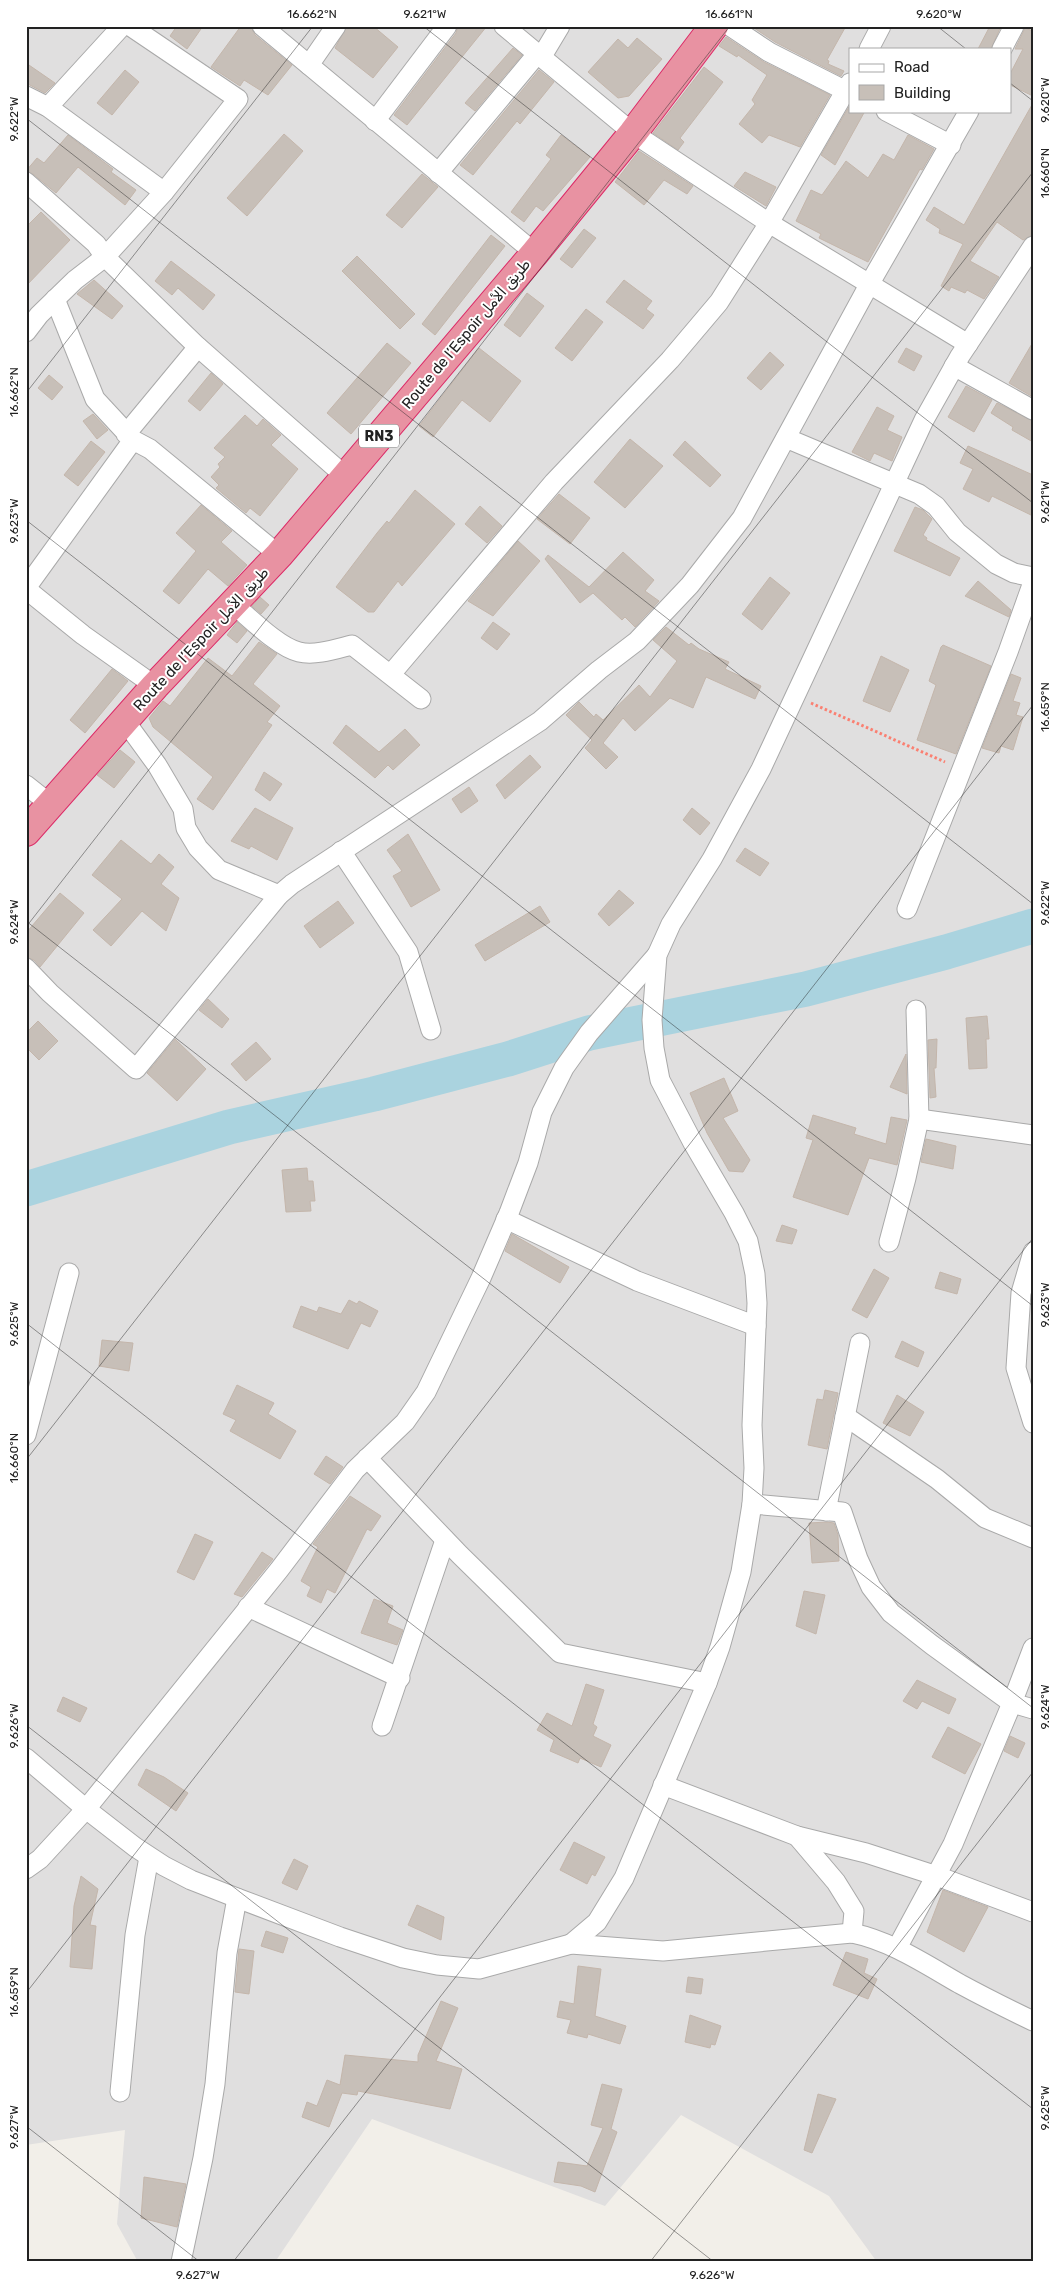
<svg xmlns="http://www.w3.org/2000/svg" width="1059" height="2288" viewBox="0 0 1059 2288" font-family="Rubik,'Noto Naskh Arabic',sans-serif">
  <rect width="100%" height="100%" fill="#f2efe9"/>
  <path fill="#e0dfdf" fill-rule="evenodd" d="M26,26H1033V2262H877L829,2196L681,2115L605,2206L372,2119L275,2262H138L117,2224L125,2130L26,2145ZM850,49H1010V111H850Z"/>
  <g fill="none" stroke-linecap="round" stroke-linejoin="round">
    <path stroke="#aad3df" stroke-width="35" d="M26,1189L229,1127L374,1094L508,1059L589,1033L806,989L946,952L1033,926"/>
  </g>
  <g fill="#c7bfb8" stroke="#c4b6ab">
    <path d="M177,26H203L187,49L170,36Z"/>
    <path d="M241,26H251L255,35L292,65L268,95L244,80L240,86L211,67Z"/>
    <path d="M347,26H373L398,47L373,78L335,48Z"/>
    <path d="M458,26H487L407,125L394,115L456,33Z"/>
    <path d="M751,26H846L827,60L829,61L828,64L844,71L841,76L775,42Z"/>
    <path d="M990,26H1001L991,49H978Z"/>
    <path d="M1025,28L1033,31V96L1010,85V74L1023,49H1015Z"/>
    <path d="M726,37L764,62L830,95L800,147L769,135L762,143L739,124L755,104L752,100L767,75L738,55L737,57L719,46Z"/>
    <path d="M637,38L662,59L629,96L618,98L588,72L618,39L628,48Z"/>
    <path d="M513,48L522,55L475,111L465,103Z"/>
    <path d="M26,63L55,83L45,93L26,83Z"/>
    <path d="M704,67L723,82L680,138L684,142L678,150L653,133Z"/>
    <path d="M125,70L139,82L112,115L97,103Z"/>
    <path d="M539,70L554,82L520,124L517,121L473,175L460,165Z"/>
    <path d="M1033,103V235L1023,240L997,222L970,261L999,277L984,299L967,290L965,293L951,287L949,291L941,286L963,244L939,233L940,229L926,220L934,207L964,225Z"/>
    <path d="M850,105V111H865L835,165L821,155Z"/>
    <path d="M284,134L303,151L247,216L227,198Z"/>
    <path d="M68,135L113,169L111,172L136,190L125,205L78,167L56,193L33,174L26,171L37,158L44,163Z"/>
    <path d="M561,135L590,157L543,211L536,206L524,222L511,212L551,159L546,155Z"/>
    <path d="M908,135L934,149L922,170L920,169L868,262L819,238L821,234L796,221L811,190L822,195L846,161L868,178L883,154L894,160Z"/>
    <path d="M639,151L693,186L687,194L664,180L644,205L615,182Z"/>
    <path d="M745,172L776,187L766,206L734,186Z"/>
    <path d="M422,174L438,187L402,228L386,215Z"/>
    <path d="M41,212L70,240L26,286V227Z"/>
    <path d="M584,229L596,238L572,268L560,259Z"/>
    <path d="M491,235L505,246L435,335L422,324Z"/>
    <path d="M357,256L415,314L400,329L342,271Z"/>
    <path d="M171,261L215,295L203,310L178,288L172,295L155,281Z"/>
    <path d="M94,280L123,306L112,319L77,294Z"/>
    <path d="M624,280L652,301L646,309L654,315L643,329L606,302Z"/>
    <path d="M527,293L544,306L520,337L504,325Z"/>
    <path d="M586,309L603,322L572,361L555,348Z"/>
    <path d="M1033,342V397L1009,383Z"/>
    <path d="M387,343L411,363L351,434L327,413Z"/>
    <path d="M479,348L521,381L490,422L462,400L433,437L419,426Z"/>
    <path d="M906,348L922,356L914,371L898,362Z"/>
    <path d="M770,352L784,365L761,390L747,378Z"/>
    <path d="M211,373L223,384L200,411L188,401Z"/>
    <path d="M49,375L63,387L52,400L38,388Z"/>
    <path d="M966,386L992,400L974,432L948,417Z"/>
    <path d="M997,403L1033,421V442L1012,430L1013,427L991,413Z"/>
    <path d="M877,407L894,416L887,430L902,437L892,461L874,453L870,461L852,452Z"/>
    <path d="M93,414L108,430L97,439L83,421Z"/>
    <path d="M245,415L257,426L263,419L281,435L271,445L298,469L260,516L250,508L246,513L216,488L219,485L211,477L220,467L218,464L225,457L214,448Z"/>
    <path d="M630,439L663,466L625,508L594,482Z"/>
    <path d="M91,441L105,452L78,486L64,475Z"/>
    <path d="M685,441L721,475L710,487L673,455Z"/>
    <path d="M968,446L1033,475V516L992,496L989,502L963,489L973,469L960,463Z"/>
    <path d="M415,490L455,524L402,586L398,581L374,612H368L336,587L377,533L387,521L389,523Z"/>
    <path d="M559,494L590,518L570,544L537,519Z"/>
    <path d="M201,505L232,531L221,542L247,565L228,586L208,569L179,604L163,591L196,551L176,533Z"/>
    <path d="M480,506L502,526L487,543L465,524Z"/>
    <path d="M915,507L923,510L932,519L923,535L927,538L926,540L960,558L950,576L894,551Z"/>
    <path d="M518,541L540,561L493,616L468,601Z"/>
    <path d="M623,552L654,580L645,591L659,601L635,627L625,617L622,620L593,593L580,603L545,559L548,555L589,587Z"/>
    <path d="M770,577L790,593L762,630L742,614Z"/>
    <path d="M978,581L1011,610L1009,617L965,596Z"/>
    <path d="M260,597L269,605L261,614L252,606Z"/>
    <path d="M237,622L247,631L237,643L227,635Z"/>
    <path d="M493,622L510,634L497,650L481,638Z"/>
    <path d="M666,627L689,645L691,643L699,649L729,662L725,669L761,686L755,699L706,677L693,708L670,698L635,731L623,718L603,743L618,757L606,769L585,748L592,740L566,715L579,702L594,717L596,714L603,720L639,685L650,697L677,661L653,640Z"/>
    <path d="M259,642L277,654L253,684L280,706L267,722L272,725L213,810L197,799L213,777L153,727L149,718L163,701L170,706L208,658L232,676Z"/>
    <path d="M943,645L991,666L956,754L917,740L936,685L929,681L941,647Z"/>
    <path d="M881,656L909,670L890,712L863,701Z"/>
    <path d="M112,669L128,681L85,733L70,720Z"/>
    <path d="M1011,674L1021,678L1013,701L1020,703L1016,715L1023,717L1013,750L1001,746L999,753L982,748Z"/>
    <path d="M346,725L379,752L405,729L420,745L393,770L388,765L375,778L333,743Z"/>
    <path d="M120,750L135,762L114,788L97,775Z"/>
    <path d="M530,755L541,767L505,799L496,785Z"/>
    <path d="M264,772L282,784L270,801L255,790Z"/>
    <path d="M469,787L478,801L461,813L452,799Z"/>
    <path d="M255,808L293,828L277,860L251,846L249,849L231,841Z"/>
    <path d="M692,808L710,823L700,835L683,820Z"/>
    <path d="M408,834L440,890L411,907L393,876L402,871L387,850Z"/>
    <path d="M121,840L151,864L159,854L174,867L161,884L179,898L166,931L142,911L111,946L93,930L122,899L92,875Z"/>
    <path d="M745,848L769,863L760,876L736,861Z"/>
    <path d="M619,890L634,903L609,926L598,914Z"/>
    <path d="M60,893L84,913L40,967L34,960L26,957V933Z"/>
    <path d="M338,901L354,923L320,948L304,926Z"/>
    <path d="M540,906L550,922L485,961L475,945Z"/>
    <path d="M208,999L229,1019L222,1028L199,1010Z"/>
    <path d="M987,1016L989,1039H986L987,1068L969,1069L966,1018Z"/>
    <path d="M38,1021L58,1041L39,1060L26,1047V1033Z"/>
    <path d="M175,1039L206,1069L177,1101L147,1073Z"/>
    <path d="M937,1039L936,1068H934L936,1097L930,1098L928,1040Z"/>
    <path d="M256,1042L271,1059L246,1081L231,1064Z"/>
    <path d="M906,1054L907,1094L890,1087Z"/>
    <path d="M724,1078L738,1111L723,1118L750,1160L743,1172L729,1171L707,1133L690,1093Z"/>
    <path d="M813,1115L856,1128L854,1134L886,1144L891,1117L907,1120L897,1165L869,1158L848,1215L793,1197L813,1140L806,1138Z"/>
    <path d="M926,1139L956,1146L953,1169L921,1162Z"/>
    <path d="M307,1168L308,1181H313L315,1201H310L311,1211L286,1212L282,1170Z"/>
    <path d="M782,1225L797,1230L792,1244L776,1241Z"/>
    <path d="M512,1234L569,1267L560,1283L505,1251Z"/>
    <path d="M874,1269L889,1278L867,1318L852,1310Z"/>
    <path d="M940,1272L961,1279L957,1294L935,1288Z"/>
    <path d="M349,1300L357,1304L359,1301L378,1311L370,1327L361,1323L348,1349L293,1327L301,1306L317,1312L319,1307L341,1314Z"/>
    <path d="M102,1340L133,1343L129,1371L99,1366Z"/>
    <path d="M902,1341L924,1352L918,1367L895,1357Z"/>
    <path d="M237,1385L274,1403L268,1414L296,1431L280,1459L230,1431L236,1420L223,1414Z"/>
    <path d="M825,1390L838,1393L827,1449L808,1445L817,1399L823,1400Z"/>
    <path d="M897,1395L924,1412L910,1436L883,1423Z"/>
    <path d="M326,1456L343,1467L330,1484L314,1474Z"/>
    <path d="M350,1496L381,1516L371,1531L367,1529L335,1593L327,1589L321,1603L307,1596L311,1587L301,1581L318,1547L313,1544Z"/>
    <path d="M827,1522L834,1523L838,1535L839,1561L812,1563L809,1523Z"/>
    <path d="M195,1534L213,1542L194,1580L177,1572Z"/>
    <path d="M262,1552L273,1559L242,1597L234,1594Z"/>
    <path d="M804,1591L825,1595L816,1634L796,1626Z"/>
    <path d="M374,1599L393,1606L387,1623L403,1630L397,1645L361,1633Z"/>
    <path d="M917,1680L956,1699L949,1714L922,1701L917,1709L903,1701Z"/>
    <path d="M586,1684L604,1690L593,1724L597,1727L593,1736L611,1745L601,1767L580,1758L578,1763L550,1751L554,1740L537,1730L547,1713L572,1726Z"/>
    <path d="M63,1697L87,1708L80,1722L57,1711Z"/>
    <path d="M948,1727L981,1744L965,1774L932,1757Z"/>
    <path d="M1010,1736L1025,1743L1018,1758L1004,1751Z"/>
    <path d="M146,1769L164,1777L188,1793L176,1811L138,1785Z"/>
    <path d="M574,1842L605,1857L595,1876L592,1874L587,1884L560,1870Z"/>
    <path d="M294,1859L308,1866L297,1890L282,1883Z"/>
    <path d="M81,1876L98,1889L90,1925L96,1926L92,1969L70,1967L74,1906Z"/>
    <path d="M943,1890L988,1907L964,1952L927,1932Z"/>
    <path d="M417,1905L444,1917L441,1940L408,1925Z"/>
    <path d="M266,1931L288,1938L283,1953L261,1946Z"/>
    <path d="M239,1949L254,1951L249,1994L235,1992Z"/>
    <path d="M846,1952L868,1959L864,1973L877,1979L868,1999L833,1985Z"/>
    <path d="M578,1966L601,1969L595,2016L626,2026L620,2044L588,2034L587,2038L567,2033L571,2020L557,2017L560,2001L574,2004Z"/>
    <path d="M688,1977L703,1979L701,1994L686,1992Z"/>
    <path d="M441,2001L458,2008L436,2061L462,2069L450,2109L358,2091L357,2095L342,2093L329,2127L302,2117L307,2102L317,2106L327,2080L340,2085L345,2055L418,2062V2055Z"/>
    <path d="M690,2015L721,2026L715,2045L711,2044L710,2048L685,2042Z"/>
    <path d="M602,2084L622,2089L611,2129L617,2132L595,2192L581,2186L554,2182L558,2162L587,2166L603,2128L591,2125Z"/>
    <path d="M818,2094L836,2099L812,2153L804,2150Z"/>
    <path d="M144,2177L186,2184L177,2227L141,2218Z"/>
  </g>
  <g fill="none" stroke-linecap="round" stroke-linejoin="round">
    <defs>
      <g id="street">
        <path d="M262,26L535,253"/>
        <path d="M504,26L633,133L769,223L968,344"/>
        <path d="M730,26L769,52L850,93"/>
        <path d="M869,49L881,26"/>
        <path d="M1002,49L1014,26"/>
        <path d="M542,56L560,26"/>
        <path d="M309,65L336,26"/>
        <path d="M26,96L48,107L164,192"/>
        <path d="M48,107L122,26"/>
        <path d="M886,111L951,145"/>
        <path d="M375,121L447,26"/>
        <path d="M438,173L538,53"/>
        <path d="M26,182L96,244L105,257L198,347L345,476"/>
        <path d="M55,299L95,399L133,440"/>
        <path d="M26,332L39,315L75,280L105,257L164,192L238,99L130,26"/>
        <path d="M954,366L1033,410"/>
        <path d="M126,434L198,347"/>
        <path d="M786,438L919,494L936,506L957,532L996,564L1014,573L1033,577"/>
        <path d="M26,588L133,440L150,449L279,555"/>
        <path d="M26,589L83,635L155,686"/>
        <path d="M233,604C250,618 278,647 299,652C315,656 336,649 352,645L421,699"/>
        <path d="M391,674L554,482L670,360L719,302L769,223L850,83"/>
        <path d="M125,721L157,765L183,809L186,828L198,848L219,870L279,895"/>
        <path d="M26,785L50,804"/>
        <path d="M341,851L408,952L431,1030"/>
        <path d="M907,909L1008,652L1033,582"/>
        <path d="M26,968L50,993L136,1069L279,895L292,884L540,721L599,670L637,641L690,585L742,518L870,283L969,111"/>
        <path d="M916,1010L919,1119"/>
        <path d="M506,1219L637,1281L756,1326"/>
        <path d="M889,1242L906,1178L919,1119L1033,1135"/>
        <path d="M1033,1252L1021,1293L1016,1368L1033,1423"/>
        <path d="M845,1416L937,1479L985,1518L1033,1538"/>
        <path d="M26,1435L69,1273"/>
        <path d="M367,1458L460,1555L560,1653L707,1683"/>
        <path d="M752,1504L842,1512L858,1559L871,1587L891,1613L932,1645L1012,1703L1033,1709"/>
        <path d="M826,1511L860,1343"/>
        <path d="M248,1607L400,1678"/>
        <path d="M382,1726L445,1540"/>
        <path d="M26,1758L86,1809L135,1847L164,1866L191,1880L237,1898L340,1937L403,1958L437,1965L479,1969L571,1944L663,1951L852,1933C891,1941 925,1964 960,1984C984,1997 1008,2009 1033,2021"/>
        <path d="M663,1785L797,1836L866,1853L937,1876L1033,1912"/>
        <path d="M797,1836L836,1882L854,1911L852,1933"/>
        <path d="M26,1869L40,1859L86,1809L279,1570L355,1470L405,1422L426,1392L481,1278L509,1213L528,1163L542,1112L564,1068L589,1033L657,955"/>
        <path d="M571,1944L597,1922L624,1878L707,1683L720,1647L741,1572L752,1504L754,1468L752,1425L757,1303L755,1274L748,1241L734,1213L693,1143L660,1080L654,1048L652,1020L657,955L671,924L712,859L761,769L924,420L960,356L1033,246"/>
        <path d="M897,1948L953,1844L1012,1703L1033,1648"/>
        <path d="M120,2092L135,1935L149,1857"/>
        <path d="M181,2262L203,2158L215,2084L227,1953L237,1898"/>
      </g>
      <path id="highway" d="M26,832L155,686L279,555L535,253L633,133L714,26"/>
    </defs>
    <use href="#street" stroke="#a9a9a9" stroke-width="21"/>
    <use href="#highway" stroke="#dc2a67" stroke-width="30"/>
    <path stroke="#fa8072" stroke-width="3" stroke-dasharray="2.5 2.5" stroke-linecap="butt" d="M811,703L945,762"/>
    <use href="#street" stroke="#fff" stroke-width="19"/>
    <use href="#highway" stroke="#e892a2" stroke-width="28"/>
  </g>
  <path fill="none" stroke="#222" stroke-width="1" stroke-opacity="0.45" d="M423,26L1033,503M937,26L966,49M1010,83L1033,101M26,118L1033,904M26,393L313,26M26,520L1033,1306M26,921L1033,1708M26,927L730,26M26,1323L1033,2109M26,1460L1033,172M26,1725L714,2262M26,1993L1033,705M26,2126L200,2262M233,2262L1033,1238M650,2262L1033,1772"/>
  <g text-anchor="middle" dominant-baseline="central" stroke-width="4" stroke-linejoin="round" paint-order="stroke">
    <rect fill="#fff" stroke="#646464" stroke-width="1" x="359" y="424.5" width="40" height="23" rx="4"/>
    <g font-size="14" font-weight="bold" fill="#222">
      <text x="379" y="436">RN3</text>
    </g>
    <g font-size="15" fill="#222" stroke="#fff">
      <text transform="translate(466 334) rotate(-50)">Route de l’Espoir طريق الأمل</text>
      <text transform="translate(201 639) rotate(-47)">Route de l’Espoir طريق الأمل</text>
    </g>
  </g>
  <rect width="1059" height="2288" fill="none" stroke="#ffffff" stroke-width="55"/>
  <rect x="849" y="48" width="162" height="65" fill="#ffffff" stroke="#a7a7a7"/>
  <rect x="859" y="64" width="25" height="8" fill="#ffffff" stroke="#a7a7a7"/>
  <text x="894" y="72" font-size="15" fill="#222222">Road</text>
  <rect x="859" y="85" width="25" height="15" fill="#c7bfb8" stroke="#a7a7a7"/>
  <text x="894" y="98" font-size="15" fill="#222222">Building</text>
  <rect x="28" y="28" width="1004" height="2232" fill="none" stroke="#222" stroke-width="2"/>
  <g font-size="12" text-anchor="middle" fill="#222">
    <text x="312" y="18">16.662°N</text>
    <text x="425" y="18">9.621°W</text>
    <text x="729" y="18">16.661°N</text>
    <text x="939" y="18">9.620°W</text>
    <text transform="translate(1045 100) rotate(-90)" y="4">9.620°W</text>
    <text transform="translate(14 119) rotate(-90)" y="4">9.622°W</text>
    <text transform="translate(1045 173) rotate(-90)" y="4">16.660°N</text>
    <text transform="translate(14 392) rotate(-90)" y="4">16.662°N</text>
    <text transform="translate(1045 502) rotate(-90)" y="4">9.621°W</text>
    <text transform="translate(14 521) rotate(-90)" y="4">9.623°W</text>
    <text transform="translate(1045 707) rotate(-90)" y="4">16.659°N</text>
    <text transform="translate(1045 903) rotate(-90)" y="4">9.622°W</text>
    <text transform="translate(14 922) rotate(-90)" y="4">9.624°W</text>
    <text transform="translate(1045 1305) rotate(-90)" y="4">9.623°W</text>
    <text transform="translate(14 1324) rotate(-90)" y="4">9.625°W</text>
    <text transform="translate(14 1458) rotate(-90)" y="4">16.660°N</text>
    <text transform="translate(1045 1707) rotate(-90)" y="4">9.624°W</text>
    <text transform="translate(14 1726) rotate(-90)" y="4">9.626°W</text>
    <text transform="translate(14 1992) rotate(-90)" y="4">16.659°N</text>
    <text transform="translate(1045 2108) rotate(-90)" y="4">9.625°W</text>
    <text transform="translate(14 2127) rotate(-90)" y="4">9.627°W</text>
    <text x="198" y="2279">9.627°W</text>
    <text x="712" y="2279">9.626°W</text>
  </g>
</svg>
